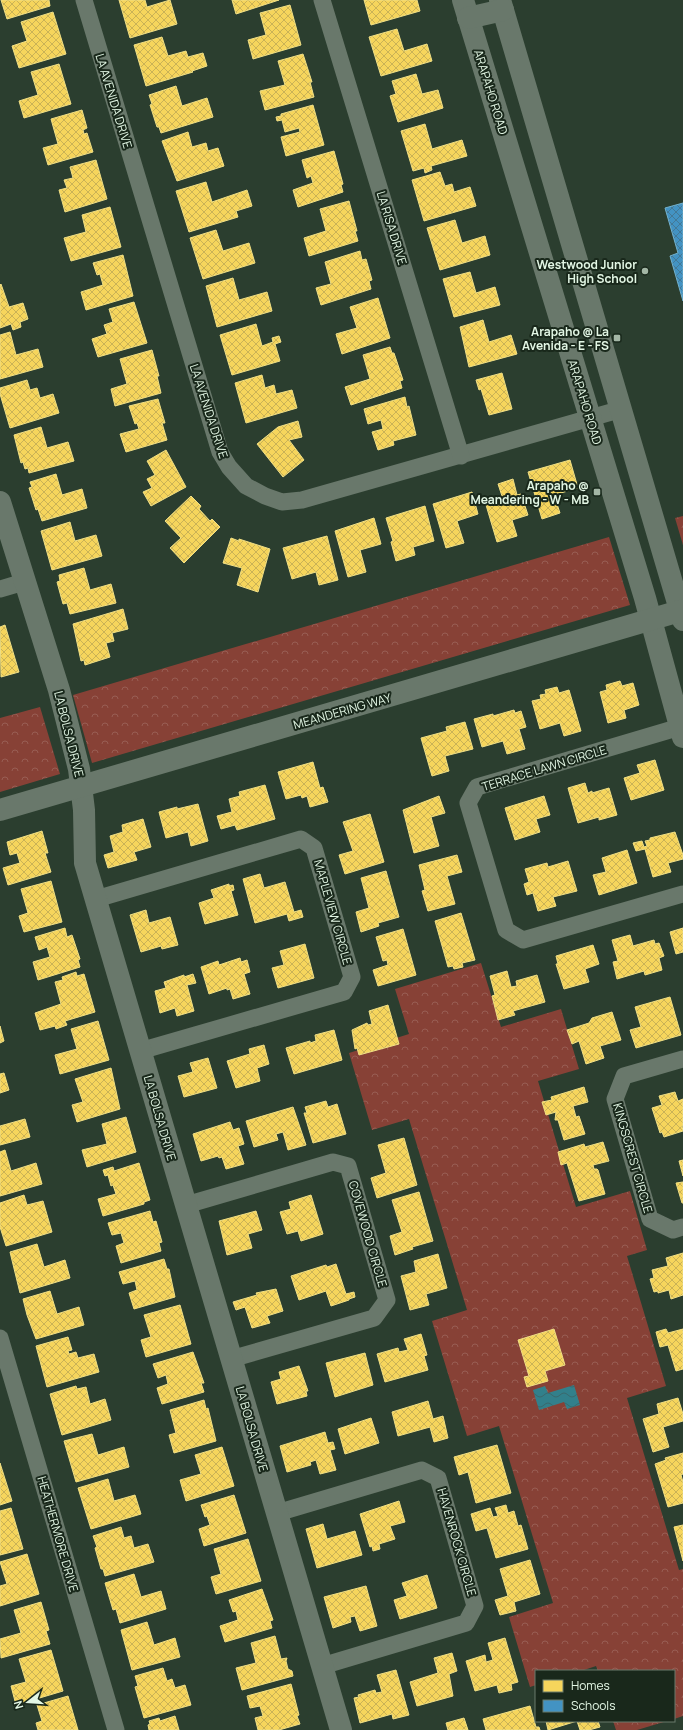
<svg xmlns="http://www.w3.org/2000/svg" width="683" height="1730" viewBox="0 0 683 1730" font-family="Manrope,sans-serif">
  <defs>
    <pattern id="park-crowns" width="20" height="18" patternUnits="userSpaceOnUse"><rect width="20" height="18" fill="#874136"/><path d="M2 6a3 3 0 1 1 6 0M12 15a3 3 0 1 1 6 0" fill="none" stroke="#985d53"/></pattern>
    <pattern id="water-waves" width="16" height="10" patternUnits="userSpaceOnUse"><rect width="16" height="10" fill="#32808b"/><path d="M0 5q4-4 8 0t8 0" fill="none" stroke="#3a686c"/></pattern>
    <pattern id="homes-cross-hatch" width="8" height="8" patternUnits="userSpaceOnUse"><rect width="8" height="8" fill="#f6d55c"/><path d="M0 0l8 8M0 8l8-8" fill="none" stroke="#cab256"/></pattern>
    <pattern id="schools-cross-hatch" width="8" height="8" patternUnits="userSpaceOnUse"><rect width="8" height="8" fill="#4393c3"/><path d="M0 0l8 8M0 8l8-8" fill="none" stroke="#437997"/></pattern>
  </defs>
  <rect width="100%" height="100%" fill="#2b3e2f"/>
  <g fill="url(#park-crowns)">
    <path d="M683,516V545L675,518Z"/>
    <path d="M609,537L630,605L92,763L73,695Z"/>
    <path d="M40,707L60,774L0,792V718Z"/>
    <path d="M481,963L501,1027L561,1009L579,1069L538,1081L576,1207L630,1191L647,1250L627,1256L666,1386L627,1398L679,1570L683,1569V1716L674,1719V1671H598L596,1666L581,1671H536V1685L530,1687L509,1617L553,1603L499,1426L467,1436L432,1321L467,1310L409,1119L372,1130L349,1053L409,1034L395,989Z"/>
    <path d="M613,1721H667L637,1730H616Z"/>
  </g>
  <path fill="url(#water-waves)" d="M574,1385L580,1405L567,1409L564,1402L539,1410L533,1390L545,1386L548,1393Z"/>
  <g fill="url(#homes-cross-hatch)" stroke="#f0df85">
    <path d="M1,0H49L50,6L7,19Z"/>
    <path d="M119,0H145L147,7L170,0L177,24L130,38Z"/>
    <path d="M232,0H279L236,14Z"/>
    <path d="M364,0H417L420,11L371,25Z"/>
    <path d="M290,5L301,45L253,59L248,40L266,35L260,13Z"/>
    <path d="M53,12L66,54L19,68L12,46L27,41L21,22Z"/>
    <path d="M397,29L404,51L427,44L432,61L381,76L369,37Z"/>
    <path d="M162,37L168,56L186,51L188,57L203,53L207,66L192,71L193,72L146,86L134,45Z"/>
    <path d="M303,54L312,82H310L314,97L265,110L260,91L285,85L278,61Z"/>
    <path d="M59,64L71,104L24,118L19,101L38,95L31,72Z"/>
    <path d="M416,74L422,94L438,90L443,108L398,122L390,96L396,94L392,81Z"/>
    <path d="M176,86L182,106L207,98L213,117L161,133L159,127H157L150,105L152,104L149,95Z"/>
    <path d="M313,105L324,145L286,156L281,137L300,132L299,128L285,132L282,120L277,121L276,117L281,116V114Z"/>
    <path d="M82,110L87,128L83,130L84,134L87,133L93,152L48,165L43,148L58,144L51,119Z"/>
    <path d="M425,124L432,149L462,140L467,156L431,166L432,170L425,173L424,168L413,171L401,131Z"/>
    <path d="M188,132L192,147L206,143L208,151L218,148L224,166L177,181L162,141Z"/>
    <path d="M334,151L343,184L341,185L343,192L298,207L293,190L313,183L311,176L307,178L302,160Z"/>
    <path d="M96,160L107,199L65,212L59,190L67,188L64,180L73,178L70,167Z"/>
    <path d="M440,172L445,186L452,184L454,192L470,187L476,206L424,221L412,180Z"/>
    <path d="M206,182L212,202L247,190L252,206L236,211L238,217L189,232L176,191Z"/>
    <path d="M349,201L357,231H355L358,241L309,256L304,238L326,231L320,209Z"/>
    <path d="M110,207L121,247L71,261L64,238L86,232L82,215Z"/>
    <path d="M455,220L462,243L485,236L490,255L440,270L427,228Z"/>
    <path d="M216,230L223,251L249,243L255,263L203,279L190,238Z"/>
    <path d="M360,251L362,260L366,259L372,280L369,281L371,289L321,305L316,288L331,284L325,262Z"/>
    <path d="M123,255L133,296L86,310L81,292L103,285L100,274L97,275L93,263Z"/>
    <path d="M470,272L476,293L495,287L500,305L454,317L443,279Z"/>
    <path d="M233,278L239,300L267,292L272,311L217,327L206,286Z"/>
    <path d="M1,284L9,307L23,303L28,319L20,322L21,327L13,330L11,324L0,328V285Z"/>
    <path d="M378,298L390,338L342,354L336,334L357,328L350,307Z"/>
    <path d="M134,302L147,343L98,357L92,339L107,334L104,325L113,322L109,309Z"/>
    <path d="M483,320L489,342L511,335L517,354L469,367L460,327Z"/>
    <path d="M256,324L262,346L273,342L272,338L279,336L281,342L275,344L280,361L232,375L220,335Z"/>
    <path d="M10,332L16,355L38,349L43,367L0,379V335Z"/>
    <path d="M390,347L392,353H394L403,380L400,381L402,388L351,405L345,387L370,379L363,355Z"/>
    <path d="M152,350L159,376H157L161,393L115,406L111,389L127,384L120,359Z"/>
    <path d="M502,373L512,409L489,415L481,389L479,390L476,380Z"/>
    <path d="M262,375L265,388L274,385L276,394L292,390L297,408L246,423L235,383Z"/>
    <path d="M27,380L30,390L37,388L40,398L53,394L59,413L10,428L0,394V388Z"/>
    <path d="M405,397L407,407L409,406L416,435L393,441L394,445L378,450L372,432L383,429L381,420L368,424L364,409Z"/>
    <path d="M158,399L165,423H162L167,440L126,452L120,434L139,429L137,423L135,424L129,406Z"/>
    <path d="M298,421L302,437L289,440L304,460L283,477L257,444L278,427Z"/>
    <path d="M41,427L47,448L68,442L74,461L29,473L28,468L25,469L23,462L21,463L14,435Z"/>
    <path d="M166,450L186,487L151,506L143,492L152,488L147,479L155,475L147,461Z"/>
    <path d="M570,460L578,488L554,495L560,513L542,519L528,472Z"/>
    <path d="M56,474L62,495L82,489L87,508L42,521L38,509L36,510L29,488L32,487L30,482Z"/>
    <path d="M513,479L517,495L521,494L528,515L512,520L517,536L497,542L486,505L503,499L498,484Z"/>
    <path d="M472,492L478,514L457,521L464,543L446,548L433,504Z"/>
    <path d="M191,496L201,506L199,509L210,521L212,519L220,527L184,563L170,548L181,538L165,521Z"/>
    <path d="M425,506L434,541L413,547L415,555L396,561L391,542L393,541L386,518Z"/>
    <path d="M374,518L381,544L360,550L366,572L348,577L335,531Z"/>
    <path d="M70,522L75,541L96,535L102,556L52,570L41,531Z"/>
    <path d="M327,536L338,580L319,585L316,572L292,579L283,548Z"/>
    <path d="M231,538L239,541V539L270,549L258,592L237,585L242,568L223,563Z"/>
    <path d="M84,568L90,590L111,584L116,603L70,614L67,603L63,604L57,582L60,581L59,575Z"/>
    <path d="M123,609L128,629L112,633L114,641L106,643L110,657L85,665L84,660L81,661L73,624Z"/>
    <path d="M5,625L19,672L1,677L0,627Z"/>
    <path d="M620,681L622,686L633,683L639,705L624,710L626,718L608,723L600,692L607,690L606,685Z"/>
    <path d="M557,687L559,693L569,690L581,731L564,736L560,723L540,729L532,701L541,699L540,695L546,694L545,690Z"/>
    <path d="M514,710L515,713L521,711L526,727L519,729L525,749L507,754L503,741L482,747L474,719L493,714V716Z"/>
    <path d="M465,722L473,749L445,756L449,771L432,776L421,738L447,731L446,727Z"/>
    <path d="M655,760L664,790L631,800L624,778L640,773L637,765Z"/>
    <path d="M313,762L320,788L323,787L328,802L310,807L307,796L302,798L301,795L286,799L278,772Z"/>
    <path d="M585,783L588,793L592,791V793L609,788L617,815L599,820V817L578,823L568,788Z"/>
    <path d="M265,785L275,819L237,830L235,825L221,829L217,816L232,812L229,799L240,796L239,792Z"/>
    <path d="M439,796L445,813L431,817L439,846L414,853L403,810Z"/>
    <path d="M544,796L550,815L536,819L540,832L515,840L505,808Z"/>
    <path d="M198,804L208,841L191,846L188,832L166,838L159,812L177,807V809Z"/>
    <path d="M370,814L384,862L345,874L339,855L353,851L343,822Z"/>
    <path d="M143,819L151,847L134,852L137,860L108,868L104,855L114,852L110,836L123,832L122,825Z"/>
    <path d="M42,831L48,853H45L51,872L8,885L3,868L20,863L17,853L10,855L7,842Z"/>
    <path d="M675,832L683,855V859L668,863L671,872L653,877L645,849L636,851L633,843L642,841L644,847L647,846L645,841L650,840V838Z"/>
    <path d="M627,850L637,883L599,895L593,875L606,872L602,858Z"/>
    <path d="M457,855L462,872L447,876L455,904L428,911L422,891L425,890L419,865Z"/>
    <path d="M568,861L577,891L553,897L556,906L538,911L533,893L527,895L524,884L529,882L525,869L547,863L548,867Z"/>
    <path d="M386,871L399,917L378,923L379,926L361,932L356,912L369,908L361,878Z"/>
    <path d="M260,874L264,888L285,882L294,912L301,910L303,917L289,921L287,914L255,923L243,879Z"/>
    <path d="M51,881L62,922L24,932L19,916L28,913L21,889Z"/>
    <path d="M229,884V886L233,885L234,890L231,891L238,915L205,924L199,903L214,898L211,890Z"/>
    <path d="M146,910L149,923L170,917L178,945L162,949L161,946L141,952L130,915Z"/>
    <path d="M461,913L475,960L462,963L463,967L454,969L453,966L448,967L435,921Z"/>
    <path d="M65,928L67,937L72,935L80,959L78,960L80,967L38,980L33,962L50,957L47,947L39,950L35,937Z"/>
    <path d="M683,928V952L676,954L670,932Z"/>
    <path d="M403,929L416,975L378,986L373,970L388,965L387,960L383,961L376,937Z"/>
    <path d="M630,935L633,946L654,940L655,944L659,943L664,956L659,958L662,970L645,975L644,971L617,979L613,962L618,961L612,940Z"/>
    <path d="M305,944L314,978L278,988L272,968L284,965L280,951Z"/>
    <path d="M593,945L599,964L585,969L589,982L564,989L556,964H558L556,956Z"/>
    <path d="M240,958L241,962L247,960L250,972L244,974L250,994L233,999L230,989L227,990V988L209,994L201,967L218,961L219,965Z"/>
    <path d="M507,971L511,987L517,986L516,981L537,975L545,1002L513,1011L515,1015L498,1020L492,996L495,995L490,976Z"/>
    <path d="M76,972L77,976L84,974L95,1012L65,1021L67,1025L56,1029L55,1026L40,1030L35,1013L61,1004L55,982L63,980L62,977Z"/>
    <path d="M193,974L196,983L187,985L194,1011L177,1016L175,1008L160,1013L155,991L166,988L164,982L184,975V977Z"/>
    <path d="M670,997L681,1035L636,1048L630,1030L641,1027L635,1007Z"/>
    <path d="M388,1005L399,1044L359,1055L357,1048L355,1049L352,1030L367,1023L368,1025L372,1024L369,1011Z"/>
    <path d="M612,1012L621,1040L600,1046L604,1058L586,1064L579,1041L572,1044L567,1030L589,1023L592,1018Z"/>
    <path d="M98,1021L109,1060L60,1074L55,1055L77,1049L71,1029Z"/>
    <path d="M0,1026L4,1041L0,1043Z"/>
    <path d="M334,1030L342,1060L294,1074L286,1048L310,1041V1043L316,1041L315,1035Z"/>
    <path d="M264,1045L269,1064L257,1068L260,1081L236,1088L227,1061L250,1054L249,1049Z"/>
    <path d="M208,1058L217,1088L184,1097L178,1076L193,1072L190,1063Z"/>
    <path d="M111,1068L120,1109L77,1122L72,1105L83,1102L75,1079Z"/>
    <path d="M4,1073L9,1090L0,1093V1074Z"/>
    <path d="M584,1087L588,1102L573,1106L576,1117L579,1116L585,1134L564,1140L558,1120H555L556,1112L546,1115L542,1102L552,1100L551,1097Z"/>
    <path d="M675,1092L678,1101L683,1099V1126H682L683,1131L664,1137L662,1132L660,1133L652,1108L662,1105L659,1096Z"/>
    <path d="M326,1101L328,1107L337,1104L346,1134L313,1143L304,1113H307L305,1107Z"/>
    <path d="M293,1107L306,1145L288,1150L283,1132L276,1134L278,1140L254,1147L246,1121Z"/>
    <path d="M126,1117L136,1152L87,1167L82,1150L107,1144L102,1124Z"/>
    <path d="M25,1119L30,1137L0,1145V1126Z"/>
    <path d="M230,1122L233,1130L239,1128L244,1144L238,1146L244,1164L226,1169L222,1157L219,1158L218,1156L201,1161L193,1134Z"/>
    <path d="M404,1138L417,1185L377,1198L371,1178L386,1173L378,1145Z"/>
    <path d="M603,1142L609,1161L593,1165L594,1169H597L598,1170L605,1194L579,1201L567,1163L561,1165L558,1152L584,1144L585,1147Z"/>
    <path d="M5,1150L11,1171L36,1163L42,1184L0,1196V1152Z"/>
    <path d="M683,1160V1176L679,1161Z"/>
    <path d="M139,1163L150,1200L144,1202V1204L103,1216L98,1199L116,1194L113,1185L111,1186L108,1175L105,1176L103,1170L113,1167L114,1171Z"/>
    <path d="M683,1182V1203H682L676,1183Z"/>
    <path d="M419,1192L433,1241L412,1247L413,1249L395,1255L390,1236L402,1232L392,1200Z"/>
    <path d="M24,1195L27,1205L43,1201L52,1232L6,1246L0,1227V1203Z"/>
    <path d="M311,1195L323,1234L301,1241L298,1231L287,1234L280,1212L291,1209L289,1202Z"/>
    <path d="M150,1211L153,1222L156,1221L162,1242L159,1243L161,1251L121,1263L116,1246L124,1243L121,1233L112,1235L108,1223Z"/>
    <path d="M256,1211L262,1230L248,1234L252,1248L227,1255L219,1221Z"/>
    <path d="M37,1244L44,1267L65,1260L70,1278L20,1293L10,1252Z"/>
    <path d="M683,1253V1295L671,1299L669,1290L658,1293V1291L654,1292L650,1279L654,1278L652,1270L668,1266L666,1258Z"/>
    <path d="M438,1254L447,1288L426,1294L429,1305L410,1310L401,1276L416,1272L414,1261Z"/>
    <path d="M164,1259L167,1269H169L175,1297L134,1309L129,1293L137,1290L135,1281L123,1284L119,1272Z"/>
    <path d="M336,1264L346,1294L354,1292L355,1297L349,1299V1300L331,1306L326,1291L299,1300L291,1276L326,1265L327,1267Z"/>
    <path d="M276,1289L283,1311L267,1316L270,1323L252,1328L245,1307L236,1310L233,1302L257,1295L256,1293Z"/>
    <path d="M50,1291L57,1314L79,1307L84,1325L36,1339L27,1315L23,1299Z"/>
    <path d="M180,1305L191,1344L146,1357L141,1340L151,1337L144,1315Z"/>
    <path d="M554,1329L565,1365L545,1371L548,1381L527,1387L524,1377L529,1376L518,1340Z"/>
    <path d="M666,1329L668,1333L683,1329V1369L676,1371L668,1345L660,1347L656,1332Z"/>
    <path d="M421,1334L427,1355L424,1356L428,1370L385,1382L377,1354L398,1348L399,1352L408,1350L404,1339Z"/>
    <path d="M68,1337L72,1350L68,1351L69,1354L76,1352L78,1358L94,1354L99,1372L47,1387L36,1346Z"/>
    <path d="M193,1352L204,1383H201L204,1392L162,1404L157,1388L168,1384L166,1375L158,1378L153,1364Z"/>
    <path d="M365,1353L373,1385L335,1397L326,1363Z"/>
    <path d="M299,1366L308,1391H306L307,1396L277,1404L271,1382L281,1379L279,1372Z"/>
    <path d="M76,1386L77,1389L86,1387L90,1404L105,1399L111,1420L62,1435L50,1394Z"/>
    <path d="M678,1398L683,1414V1421L663,1427L669,1447L653,1452L643,1419L659,1414L657,1404Z"/>
    <path d="M204,1400L206,1409L208,1408L216,1441L174,1453L169,1435L176,1433L170,1410Z"/>
    <path d="M428,1401L433,1419L443,1416L448,1438L434,1442L430,1427L398,1436L392,1412Z"/>
    <path d="M371,1418L379,1443L345,1454L338,1429Z"/>
    <path d="M325,1432L328,1443L333,1442L335,1449L330,1450L336,1470L320,1474L316,1460L310,1462L311,1465L287,1472L280,1446Z"/>
    <path d="M92,1434L98,1455L124,1447L129,1467L76,1482L64,1441Z"/>
    <path d="M497,1445L511,1493L476,1503L468,1472L459,1475L454,1457Z"/>
    <path d="M222,1447L234,1486L186,1501L180,1480L201,1474L195,1455Z"/>
    <path d="M683,1453V1474L681,1475L683,1482V1503L668,1507L655,1464L666,1460L665,1458Z"/>
    <path d="M0,1463L12,1501L0,1505Z"/>
    <path d="M108,1479L114,1501L135,1495L141,1514L91,1529L78,1488Z"/>
    <path d="M234,1495L246,1533L204,1546L199,1529L210,1525L207,1516L205,1517L201,1505Z"/>
    <path d="M399,1501L405,1522L390,1526L395,1539L379,1544L380,1549L373,1551L372,1546L370,1547L360,1514Z"/>
    <path d="M506,1505L508,1513L514,1511L518,1526L521,1525L528,1549L496,1558L487,1528L476,1531L471,1514L490,1508L493,1517L498,1516L495,1508Z"/>
    <path d="M11,1508L23,1549L0,1555V1511Z"/>
    <path d="M323,1524L327,1539L355,1531L362,1555L317,1568L306,1529Z"/>
    <path d="M683,1525V1561L674,1527Z"/>
    <path d="M121,1527L124,1538L131,1536L134,1548L148,1544L154,1562L105,1576L103,1569H101L95,1548L97,1547L93,1536Z"/>
    <path d="M248,1539L261,1581L216,1594L211,1577L221,1574L214,1549Z"/>
    <path d="M27,1554L39,1594L0,1606V1586L7,1584L0,1562Z"/>
    <path d="M530,1560L540,1594L514,1602L516,1611L500,1615L495,1600L508,1596L500,1569Z"/>
    <path d="M134,1574L141,1597L161,1591L166,1609L120,1623L116,1609L113,1610L105,1583Z"/>
    <path d="M427,1575L437,1608L400,1619L394,1600L407,1596L402,1583Z"/>
    <path d="M366,1586L377,1626L360,1631L355,1616L350,1617L351,1622L333,1628L324,1597Z"/>
    <path d="M262,1589L273,1620L270,1621L272,1628L225,1642L220,1626L238,1620L236,1611L233,1612L229,1600Z"/>
    <path d="M41,1602L49,1630L46,1631L50,1644L1,1658L0,1639L21,1633L14,1610Z"/>
    <path d="M147,1622L154,1645L175,1638L180,1657L132,1670L121,1630Z"/>
    <path d="M275,1636L281,1659L287,1658L286,1661L288,1669L292,1671L293,1676L242,1690L236,1668L256,1663L251,1643Z"/>
    <path d="M505,1638L518,1682L511,1684L512,1690L499,1693L497,1685L475,1691L466,1661L485,1655L486,1662L493,1660L488,1643Z"/>
    <path d="M51,1650L63,1691L16,1705L11,1686L26,1682L19,1659Z"/>
    <path d="M452,1653L457,1671L449,1674L453,1696L417,1706L410,1682L438,1673L434,1658Z"/>
    <path d="M163,1668L167,1681L172,1679L175,1688L185,1685L191,1705L144,1718L135,1687L138,1686L135,1676Z"/>
    <path d="M396,1670L409,1715L393,1719L392,1714L360,1723L354,1698L359,1697L358,1695L375,1690L376,1693L382,1692L377,1675Z"/>
    <path d="M291,1684L299,1715L297,1716L300,1724L279,1730H258L255,1718L263,1716L260,1706L250,1708L247,1696Z"/>
    <path d="M68,1696L78,1730H38L36,1723L42,1721L37,1705Z"/>
    <path d="M530,1706L536,1727H539L540,1730H486L483,1719Z"/>
    <path d="M175,1716L179,1730H149L148,1725L150,1724L149,1721L159,1718L160,1721Z"/>
    <path d="M464,1718L468,1730H448L446,1723Z"/>
    <path d="M546,1721H598L600,1727L589,1730H580L577,1721L548,1730Z"/>
  </g>
  <path fill="url(#schools-cross-hatch)" stroke="#73b1cd" d="M683,203V301L670,256L678,253L665,208Z"/>
  <g fill="none" stroke-linecap="round" stroke-linejoin="round">
    <g stroke="#69786b" stroke-width="17">
      <path d="M84,0L220,452L229,467L246,486L265,496L282,502L302,500L622,409"/>
      <path d="M322,0L461,456"/>
      <path d="M0,589L24,582"/>
      <path d="M680,727L477,787L468,803L506,930L523,940L683,894"/>
      <path d="M96,899L301,839L314,848L352,977L344,992L140,1051"/>
      <path d="M683,1059L624,1076L615,1099L650,1219L673,1230L683,1227"/>
      <path d="M186,1205L333,1162L348,1166L387,1300L374,1318L231,1359"/>
      <path d="M0,1338L116,1730"/>
      <path d="M277,1513L422,1470L438,1478L475,1606L466,1623L322,1666"/>
    </g>
    <g stroke="#69786b" stroke-width="22">
      <path d="M463,0L645,598L683,737"/>
      <path d="M500,0L683,620"/>
      <path d="M468,18L503,10"/>
      <path d="M0,502L59,690L79,769L84,810L85,863L341,1730"/>
      <path d="M0,810L683,610"/>
    </g>
  </g>
  <g fill="#a3b6a5" stroke="#19281b" stroke-width="1.5">
    <circle cx="645" cy="271" r="4"/>
    <rect x="613" y="334" width="8" height="8" rx="2"/>
    <rect x="593" y="488" width="8" height="8" rx="2"/>
  </g>
  <g text-anchor="middle" dominant-baseline="central" stroke-width="4" stroke-linejoin="round" paint-order="stroke">
    <g font-size="12" fill="#e3f7e5" stroke="#19281b">
      <text transform="translate(491 92) rotate(73)">ARAPAHO ROAD</text>
      <text transform="translate(114 101) rotate(73)">LA AVENIDA DRIVE</text>
      <text transform="translate(392 228) rotate(73)">LA RISA DRIVE</text>
      <text transform="translate(585 402) rotate(73)">ARAPAHO ROAD</text>
      <text transform="translate(209 411) rotate(72)">LA AVENIDA DRIVE</text>
      <text transform="translate(342 711) rotate(-16)">MEANDERING WAY</text>
      <text transform="translate(69 734) rotate(76)">LA BOLSA DRIVE</text>
      <text transform="translate(544 768) rotate(-17)">TERRACE LAWN CIRCLE</text>
      <text transform="translate(333 912) rotate(74)">MAPLEVIEW CIRCLE</text>
      <text transform="translate(160 1118) rotate(74)">LA BOLSA DRIVE</text>
      <text transform="translate(633 1158) rotate(74)">KINGSCREST CIRCLE</text>
      <text transform="translate(368 1234) rotate(74)">COVEWOOD CIRCLE</text>
      <text transform="translate(252 1429) rotate(74)">LA BOLSA DRIVE</text>
      <text transform="translate(58 1534) rotate(74)">HEATHERMORE DRIVE</text>
      <text transform="translate(457 1542) rotate(74)">HAVENROCK CIRCLE</text>
    </g>
    <g font-size="12" font-weight="bold" fill="#e3f7e5" stroke="#19281b" text-anchor="end">
      <text x="637" y="264">Westwood Junior<tspan x="637" dy="14">High School</tspan></text>
      <text x="609" y="331">Arapaho @ La<tspan x="609" dy="14">Avenida - E - FS</tspan></text>
      <text x="589" y="485">Arapaho @<tspan x="589" dy="14">Meandering - W - MB</tspan></text>
    </g>
  </g>
  <rect x="535" y="1670" width="140" height="52" fill="#19281b" stroke="#6a7b6c"/>
  <rect x="543" y="1680" width="20" height="12" fill="#f6d55c" stroke="#6a7b6c"/>
  <text x="571" y="1690" font-size="12" fill="#e3f7e5">Homes</text>
  <rect x="543" y="1700" width="20" height="12" fill="#4393c3" stroke="#6a7b6c"/>
  <text x="571" y="1710" font-size="12" fill="#e3f7e5">Schools</text>
  <g transform="translate(28 1702) rotate(253)" stroke="#19281b" stroke-width="3" paint-order="stroke">
  <path d="M0-3L7 15L0 10L-7 15Z" fill="#e3f7e5"/>
  <text y="-6" font-size="11" font-weight="bold" text-anchor="middle" fill="#e3f7e5">N</text>
  </g>
</svg>
